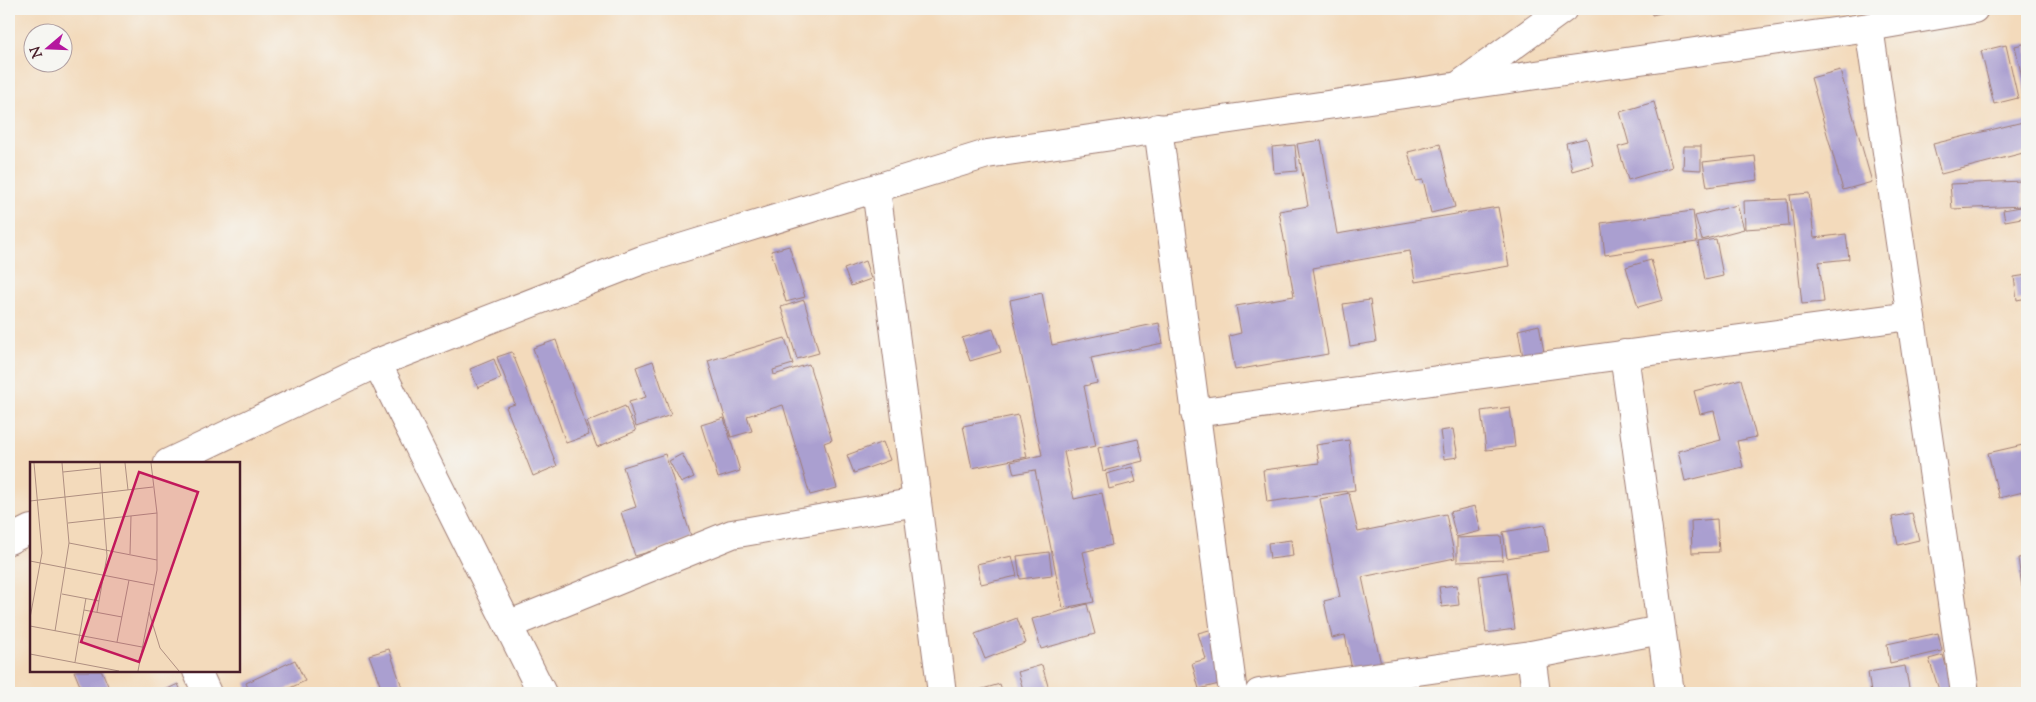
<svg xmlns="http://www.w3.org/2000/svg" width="2036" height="702" viewBox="0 0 2036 702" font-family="'Sorts Mill Goudy',serif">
  <rect width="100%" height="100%" fill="#f6f6f2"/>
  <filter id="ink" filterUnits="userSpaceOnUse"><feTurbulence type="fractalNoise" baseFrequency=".02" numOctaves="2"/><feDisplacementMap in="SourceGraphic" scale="10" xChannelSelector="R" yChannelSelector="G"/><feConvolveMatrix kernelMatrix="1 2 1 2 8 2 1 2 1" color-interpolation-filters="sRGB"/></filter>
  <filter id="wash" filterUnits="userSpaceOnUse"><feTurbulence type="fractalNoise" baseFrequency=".0096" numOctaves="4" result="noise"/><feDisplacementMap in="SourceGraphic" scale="20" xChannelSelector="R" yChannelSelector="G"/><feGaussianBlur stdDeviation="1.12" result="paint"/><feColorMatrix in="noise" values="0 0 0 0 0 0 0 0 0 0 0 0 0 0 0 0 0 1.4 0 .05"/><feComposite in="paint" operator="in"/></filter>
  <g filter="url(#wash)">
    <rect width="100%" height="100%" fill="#f3dabb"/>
    <g id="blocks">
      <g fill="#aa9fd0">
        <path d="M1651,9H1674V10L1652,15Z"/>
        <path d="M2027,43V96H2026L2015,46Z"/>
        <path d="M2006,45L2018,98L1994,104L1981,51Z"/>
        <path d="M1840,70L1872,182L1843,190L1811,78Z"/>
        <path d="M1654,102L1672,167L1628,180L1618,147L1629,144L1620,112Z"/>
        <path d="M2027,121V152L1941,174L1933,144Z"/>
        <path d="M1587,138L1593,165L1572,171L1566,143Z"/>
        <path d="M1321,140L1337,234L1498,207L1509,266L1415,282L1410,251L1313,268L1328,354L1235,370L1229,336L1241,333L1236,306L1294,296L1279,211L1308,206L1297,144Z"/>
        <path d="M1440,144L1455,207L1431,213L1423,180L1416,181L1408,152Z"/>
        <path d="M1295,145L1297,171L1274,173L1272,147Z"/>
        <path d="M1684,146H1701V170L1683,169Z"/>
        <path d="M1755,156L1758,180L1707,187L1703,162Z"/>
        <path d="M2022,181L2023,206L1952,209L1950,184Z"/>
        <path d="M1809,193L1814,238L1846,234L1849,259L1819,262L1824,302L1802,304L1790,195Z"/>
        <path d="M1787,199L1789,226L1745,229L1744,201Z"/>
        <path d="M1737,205L1744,229L1702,240L1695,216Z"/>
        <path d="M2027,206V217L2005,221L2003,210Z"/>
        <path d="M1693,211L1697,242L1605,255L1601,223Z"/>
        <path d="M1716,239L1723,276L1705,280L1698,242Z"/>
        <path d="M789,246L805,297L786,302L771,251Z"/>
        <path d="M1651,260L1663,300L1638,307L1626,267Z"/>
        <path d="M865,261L871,279L851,286L844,269Z"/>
        <path d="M2027,275V298L2017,300L2014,277Z"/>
        <path d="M1042,293L1052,345L1159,323L1163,343L1091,358L1097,383L1084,386L1096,446L1064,452L1074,499L1102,493L1112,545L1083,552L1094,602L1063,608L1035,470L1014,474L1011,462L1042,455L1010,300Z"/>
        <path d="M804,300L819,353L797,359L781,307Z"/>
        <path d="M1370,300L1376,342L1350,346L1343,304Z"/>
        <path d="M1539,325L1544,352L1523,357L1518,330Z"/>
        <path d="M993,329L1001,352L970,361L962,338Z"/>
        <path d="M785,338L793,364L773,370L774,375L809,364L832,440L824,443L837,488L810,495L783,405L747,416L752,431L731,437L708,361Z"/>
        <path d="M556,340L589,435L566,443L533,348Z"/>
        <path d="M512,352L557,466L533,476L506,407L515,404L497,357Z"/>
        <path d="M494,359L501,378L478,388L470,369Z"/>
        <path d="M653,361L671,415L636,427L629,402L646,397L636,367Z"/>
        <path d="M1741,379L1756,437L1737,441L1743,467L1685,481L1678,451L1721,440L1714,411L1700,414L1694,391Z"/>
        <path d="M625,406L636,431L597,447L587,422Z"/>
        <path d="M1510,407L1515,447L1486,450L1481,411Z"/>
        <path d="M1018,415L1027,457L972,468L963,426Z"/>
        <path d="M724,418L740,471L718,478L701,425Z"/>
        <path d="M1453,429L1458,457L1444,459L1440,431Z"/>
        <path d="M1138,439L1143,461L1103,471L1098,448Z"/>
        <path d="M1349,440L1355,490L1267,502L1263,470L1319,463L1316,445Z"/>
        <path d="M883,442L890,460L854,473L847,455Z"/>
        <path d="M2027,444V491L1999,498L1988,453Z"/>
        <path d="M665,454L692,539L635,556L621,512L636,507L623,467Z"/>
        <path d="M682,454L694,477L681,483L669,461Z"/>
        <path d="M1132,467L1136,482L1109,489L1106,474Z"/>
        <path d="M1349,493L1358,532L1446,514L1455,558L1362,577L1382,669L1353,675L1345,635L1332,638L1324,601L1340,597L1320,499Z"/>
        <path d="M1475,506L1481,531L1456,537L1450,512Z"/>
        <path d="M1912,513L1919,540L1898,545L1892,517Z"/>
        <path d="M1717,519L1719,552L1692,553L1691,521Z"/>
        <path d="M1545,525L1549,551L1507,558L1503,532Z"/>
        <path d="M1501,536L1503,560L1457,562V538Z"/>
        <path d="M1291,540L1293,556L1270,559L1268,543Z"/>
        <path d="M1049,552L1052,575L1020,579L1017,556Z"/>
        <path d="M1012,556L1017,576L981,584L977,564Z"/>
        <path d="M2027,557V587H2022L2018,558Z"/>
        <path d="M1507,572L1515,629L1486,633L1479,576Z"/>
        <path d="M1457,585L1459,605L1442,607L1439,587Z"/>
        <path d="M1087,604L1095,634L1041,649L1032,619Z"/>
        <path d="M1017,618L1026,643L985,659L975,634Z"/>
        <path d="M1213,629L1227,682L1199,689L1192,663L1206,659L1198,633Z"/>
        <path d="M1938,633L1942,651L1890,663L1887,644Z"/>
        <path d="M389,649L404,693H383L369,655Z"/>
        <path d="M1943,655L1954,693H1940L1929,659Z"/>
        <path d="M295,660L305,681L279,693H250L246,683Z"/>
        <path d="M1042,665L1050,693H1024L1018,672Z"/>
        <path d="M1905,666L1910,693H1871L1868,672Z"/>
        <path d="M74,671H102L111,693H83Z"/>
        <path d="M178,684L182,693H159Z"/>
        <path d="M1000,684L1003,693H980L979,690Z"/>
        <path d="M1779,688L1780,693H1758V692Z"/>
      </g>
    </g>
  </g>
  <g filter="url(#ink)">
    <use href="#blocks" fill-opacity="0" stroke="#9e7c73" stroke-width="1"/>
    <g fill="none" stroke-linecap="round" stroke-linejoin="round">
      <defs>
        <g id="street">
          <path d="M1869,27L1965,693"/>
          <path d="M1462,83L1563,9"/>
          <path d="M1158,128L1233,693"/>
          <path d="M876,189L942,693"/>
          <path d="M1624,354L1670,693"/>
          <path d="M377,363L542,693"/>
          <path d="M1195,413L1910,316"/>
          <path d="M168,463L377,363L642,260L987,154L1869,27L1974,9"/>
          <path d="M9,540L31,529"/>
          <path d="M508,625L732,534L917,502"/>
          <path d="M1531,655L1536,693"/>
          <path d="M197,671L207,693"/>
          <path d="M1259,693L1531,655L1661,630"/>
        </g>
      </defs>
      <use href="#street" stroke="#9e7c73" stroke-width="30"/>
      <use href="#street" stroke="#fff" stroke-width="28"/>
    </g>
  </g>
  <g transform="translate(30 462)">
    <rect width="210" height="210" fill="#f3dabb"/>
    <path fill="none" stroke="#af8f81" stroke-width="1" d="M95,1L98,28M33,10L71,6M0,39L123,25M38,61L127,51M39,81L127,98M100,92L101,54M0,99L124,123M32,132L69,139M54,148L92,155M67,150L77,94L70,1M119,150L130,186L149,209M0,156L12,91L4,1M0,164L112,185M25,169L39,81L32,1M87,180L99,118M0,192L89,209M45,200L56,136M108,209L127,108V51L121,1"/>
    <path fill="#c2185b" fill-opacity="0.15" stroke="#c2185b" stroke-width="2.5" d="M109,10L168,30L109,200L51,180Z"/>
    <rect width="210" height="210" fill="none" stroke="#4a1f2b" stroke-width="2.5"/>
  </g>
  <rect width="2036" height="702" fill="none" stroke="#f6f6f2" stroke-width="30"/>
  <g transform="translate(48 48) rotate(251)"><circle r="24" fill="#f6f6f2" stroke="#b1a0a2"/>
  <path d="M0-4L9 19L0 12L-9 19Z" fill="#b5179e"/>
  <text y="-8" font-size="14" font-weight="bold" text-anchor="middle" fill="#4a1f2b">N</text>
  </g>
</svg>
